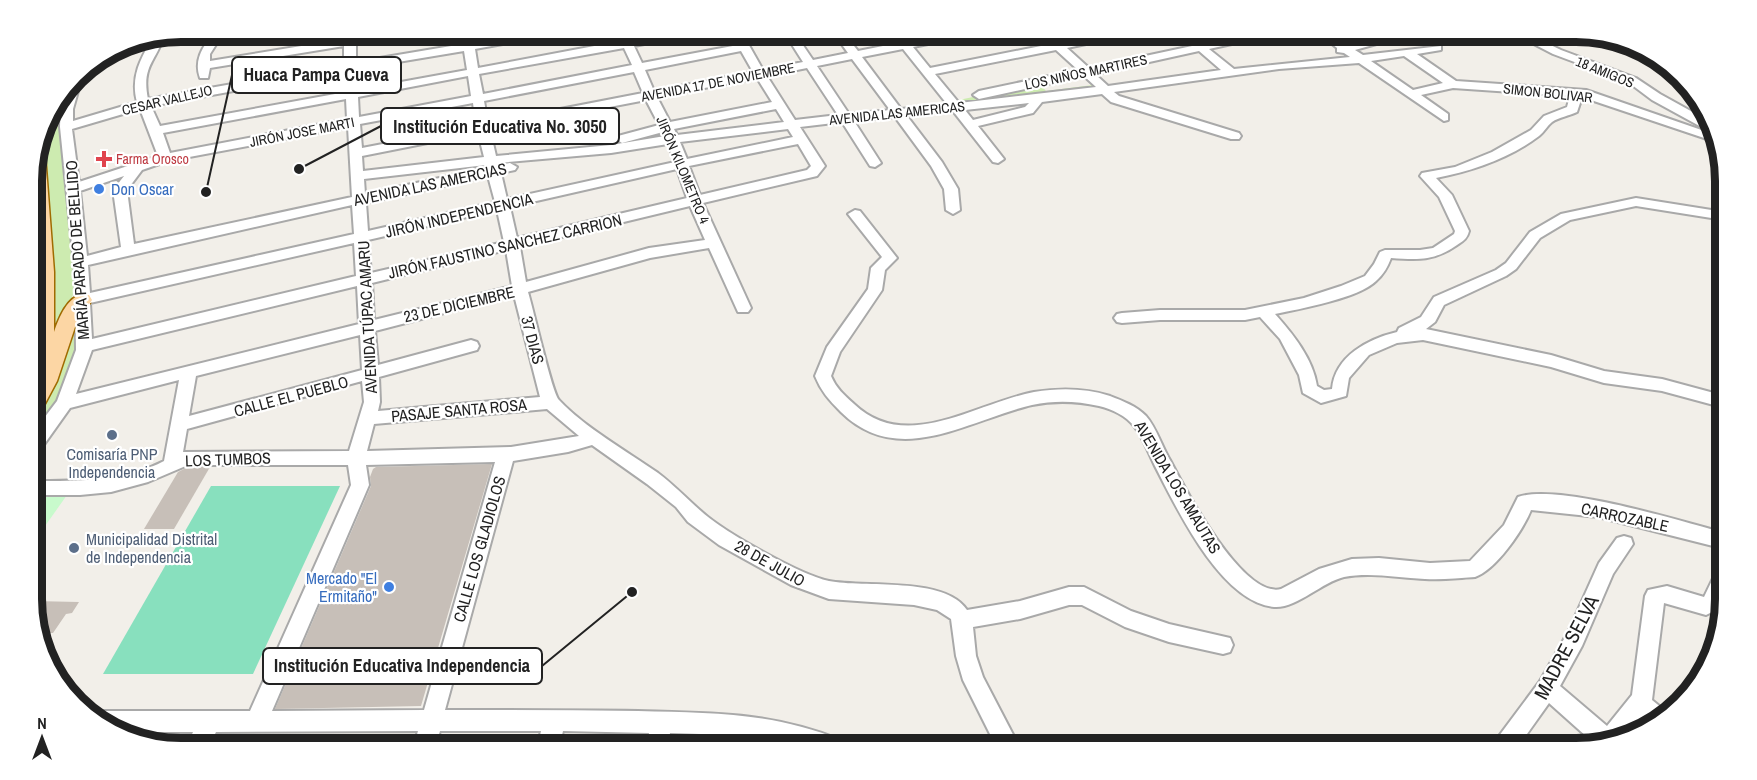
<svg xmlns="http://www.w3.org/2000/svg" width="1757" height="780" viewBox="0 0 1757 780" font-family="'Archivo Narrow',sans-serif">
  <rect width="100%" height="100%" fill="#f2efe9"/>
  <g fill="#cdebb0">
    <path d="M74,80L65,110L79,275L55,352L42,213L38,149L47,115Z"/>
    <path d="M1039,83L1046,91L1093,85L1097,88L956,104L954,101Z"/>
    <path d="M80,290L81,351L73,376L32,446V410Z"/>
  </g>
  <path fill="#c8facc" d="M33,494L67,495L33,543Z"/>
  <path fill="#88e0be" d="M211,486H340L253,674H103Z"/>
  <g fill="#c7bfb8">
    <path d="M492,464L421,706L275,709L371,486L370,477L373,469L376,467Z"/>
    <path d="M188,467H210L174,529H144L178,472Z"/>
    <path d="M33,601L79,602L72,613L66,614L53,633H39L33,619Z"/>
  </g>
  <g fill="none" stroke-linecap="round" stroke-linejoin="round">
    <defs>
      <g id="minor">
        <path d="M214,32H224L222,36L251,32H274L269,35L217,43L210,54V61L344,39L345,32H355L356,37L391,32H413L408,35L356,44V62L463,44L461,32H471L473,42L537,32H558L553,35L475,49L478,68L621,41L618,32H628L632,40L676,32H696L691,35L634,46L642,63L738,45L731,32H741L743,34L779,32L778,34L746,40L763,70L803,62L784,32H794L813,60L848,53L833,32H843L858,51L898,43L890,32H900L908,41L959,32H978L973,35L913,47L930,68L1051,44L1039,32H1050L1061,42L1115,32H1134L1129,35L1067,48L1089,68L1192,46L1177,32H1188L1203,44L1260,32H1278L1277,34L1209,49L1234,69L1350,57L1344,53L1337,52V48L1317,32H1329L1348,45L1397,32H1413L1412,34L1355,50L1363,55L1441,46V50L1417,54L1456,81L1586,90L1713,134L1716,142L1582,97L1577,112C1569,116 1559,117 1552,122C1547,126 1544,132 1539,136C1510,158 1472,171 1436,178L1452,195L1469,231C1467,239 1463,241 1457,245C1434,261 1419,260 1391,258C1388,266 1384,274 1376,281C1359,298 1300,309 1275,314C1293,334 1313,359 1317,386L1324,390L1332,389C1335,356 1368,339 1397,332L1399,328L1421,317L1434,297L1496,270L1506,263L1530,232L1561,214L1636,198L1724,212V220L1636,206L1570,220L1540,238L1516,269L1506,276L1444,305L1435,322L1426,329L1551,355L1604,371L1662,379L1725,396V408L1662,391L1604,383L1551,367L1423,340L1397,343L1369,355L1349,378L1346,396L1321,403L1303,393L1299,375L1280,339L1260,317L1245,320H1160L1122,323L1117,322L1114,318L1117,314L1122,313L1160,310H1245L1304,298L1341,286L1365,276L1374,264L1380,252L1385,250H1420L1433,248L1454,234L1455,231L1439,197L1420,176L1422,173L1455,167L1492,152L1531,130L1544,116L1567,107L1570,96L1453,88L1421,95L1448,114V120L1444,121L1359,63L1279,69L1114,92L1119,96L1239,133L1241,136L1239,139H1231L1111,102L1102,94L1042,102L1033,113L978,126L1004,159L998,163L993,162L953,111L907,116L942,162L958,189L960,210L953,214L946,210L944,189L931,166L895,117L854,121L881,163L875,167L870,166L842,122L800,127L825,166L817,176L703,203L751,308L748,312H738L709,248L650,258L528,292C533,308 552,393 559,400C584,427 628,452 658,473C674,485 687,499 702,512C724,532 800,575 829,581C863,588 945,576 967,610L1020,601L1069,587H1084L1131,611L1169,624L1230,638L1233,645L1230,652L1223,654L1169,642L1125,627L1082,605H1069L1020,619L973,627L976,656L983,677L1020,748H997L963,680L956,656L951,619L937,610L914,605L829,599L791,585L719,545L688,522L676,507L647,484L592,445L568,452L513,461L445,710C510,710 574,710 638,711C711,713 772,712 841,740L844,748H801L777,741L731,735L670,733L668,748H646L649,733L563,731L559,748H537L541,731H440L435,748H413L418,731L216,732L208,748H186L193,732H118L96,715L104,711H250L351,485L348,465H188L148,482L111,492L80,495H33V481C77,481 124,482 164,461L179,380L70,408L38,453L32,455V434L57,401L76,350L75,274L60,127C61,109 63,83 80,75L82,77L73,109V121L137,102C130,77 141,58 153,37L164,35C157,61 141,65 148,99L344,64V46L210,68L208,78H200C193,59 204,46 214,32ZM624,48L632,65L483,94L479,74ZM903,49L947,104L901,109L862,57ZM1056,50L1078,70L979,91L973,95L979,99L1084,76L1096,87L959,103L935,74ZM464,51L467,70L357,90L356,69ZM741,51L753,72L654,91L645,70ZM1199,51L1221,70L1108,86L1095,74ZM1404,56L1443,83L1413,90L1371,61ZM852,59L890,110L849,114L817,66ZM807,68L838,115L795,120L767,76ZM345,71L346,92L160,126L151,106ZM634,72L643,93L488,123L484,101ZM468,76L471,96L359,117L358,97ZM757,78L772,102L670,122L657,97ZM346,99L347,119L170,153L163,133ZM646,100L659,125L618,136L616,139L622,143L663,132L665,136L611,145L496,156L490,130ZM473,103L476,126L362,148L360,124ZM1029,103L1025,107L973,120L965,110ZM140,109L158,156L79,182L72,129ZM776,109L784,122L677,135L674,129ZM348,127L352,197L134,244L127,190L142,170L168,161ZM788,129L793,137L687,159L680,142ZM478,133L484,157L363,171L362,156ZM668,144L675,162L507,199L501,173L515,170L517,167L510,163L499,165L498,163L611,153ZM798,144L811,166L807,170L700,195L689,166ZM486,165V168L365,194L364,179ZM677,169L687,198L517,238L510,207ZM124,176L113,190L121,247L87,256L80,191ZM488,176L495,202L368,231L366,203ZM352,205L354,234L90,293L88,265ZM690,206L705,240L649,248L526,282L520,247ZM497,210L504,242L371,273L368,240ZM354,243L356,276L92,339L90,303ZM506,250L512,286L374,320L372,283ZM357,286L359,324L76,394L92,350ZM514,295L540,397L378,411L380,402L379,377L477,350L479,346L477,342L471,340L378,365L375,331ZM360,335L362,370L189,416L196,376ZM362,381L364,402L349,451L183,452L187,429ZM547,409L579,436L511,447L367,451L374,424ZM495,462L424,710L272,711L369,485L366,465Z"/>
        <path d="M1530,35L1561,50L1636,78L1660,94L1707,120L1711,129H1705L1652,100L1628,82L1553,54L1526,40L1524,38Z"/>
        <path d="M855,210L860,211L897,258L885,270L882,290L840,352L831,376C836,388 844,395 854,404C906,454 976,403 1034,392C1060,388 1085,388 1110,396C1123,401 1136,406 1146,416C1156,427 1162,447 1170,460C1185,489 1243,599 1281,589L1319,569L1352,559L1379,558L1430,563L1470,561L1504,525L1518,497C1558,483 1680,521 1725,533V549L1598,517L1531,510C1523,530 1496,570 1475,577C1458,578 1442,580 1425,579C1398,578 1371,572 1344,577C1322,582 1296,609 1274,607C1221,602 1177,509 1155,466C1149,454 1143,437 1134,426C1126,416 1112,409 1099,406C1076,401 1056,400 1032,405C968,420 899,469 841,412C829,400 821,391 815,376L827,347L868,289L871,268L882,257L848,214Z"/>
        <path d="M1624,536L1631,538L1633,544L1613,574L1582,646L1560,686L1607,726L1632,695L1645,596L1648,590L1667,586L1704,597L1718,568L1725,566V596L1720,608L1706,615L1664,603L1652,700L1668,713L1659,723L1650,726L1641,718L1629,733L1596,745L1549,703L1517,748H1493L1496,740L1540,681L1568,632L1599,563L1617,538Z"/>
      </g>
      <path id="major" d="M38,149L45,154L54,272V332C59,317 70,290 89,295L92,300L77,321L57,381L40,413L32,415V345L36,303L32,171Z"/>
    </defs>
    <use href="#minor" stroke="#a9a9a9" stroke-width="4"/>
    <use href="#major" stroke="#a06b00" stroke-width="3"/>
    <use href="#minor" fill="#fff" fill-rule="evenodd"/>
    <use href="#major" fill="#fcd6a4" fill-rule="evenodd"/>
  </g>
  <path fill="#e0444e" stroke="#fff" stroke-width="2" d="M101 150h6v6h6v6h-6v6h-6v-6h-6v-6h6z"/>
  <g fill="#3f7fe0" stroke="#fff" stroke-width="2">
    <circle cx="99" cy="189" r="6"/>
    <circle cx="389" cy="587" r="6"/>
  </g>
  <g fill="#5c6f8a" stroke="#fff" stroke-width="2">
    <circle cx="112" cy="435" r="6"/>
    <circle cx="74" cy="548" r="6"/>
  </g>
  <g text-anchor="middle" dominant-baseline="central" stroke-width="4.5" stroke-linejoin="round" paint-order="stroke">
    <g font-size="14" fill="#222" stroke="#fff">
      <text transform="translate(1086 72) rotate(-12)">LOS NIÑOS MARTIRES</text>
      <text transform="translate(1605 72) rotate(22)">18 AMIGOS</text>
      <text transform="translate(718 82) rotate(-11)">AVENIDA 17 DE NOVIEMBRE</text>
      <text transform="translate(1548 93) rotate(6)">SIMON BOLIVAR</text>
      <text transform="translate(167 100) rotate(-13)">CESAR VALLEJO</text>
      <text transform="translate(897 113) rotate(-6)">AVENIDA LAS AMERICAS</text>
      <text transform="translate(302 132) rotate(-11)">JIRÓN JOSE MARTI</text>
      <text transform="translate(683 170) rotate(67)">JIRÓN KILOMETRO 4</text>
    </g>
    <g font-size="14" fill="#be3a42" stroke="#fff" text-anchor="start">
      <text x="116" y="159">Farma Orosco</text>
    </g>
    <g font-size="16" fill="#222" stroke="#fff">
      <text transform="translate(430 184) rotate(-12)">AVENIDA LAS AMERCIAS</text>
      <text transform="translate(459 215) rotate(-13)">JIRÓN INDEPENDENCIA</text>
      <text transform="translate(505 246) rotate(-13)">JIRÓN FAUSTINO SANCHEZ CARRION</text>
      <text transform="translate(77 250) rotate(-94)">MARÍA PARADO DE BELLIDO</text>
      <text transform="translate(459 304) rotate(-13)">23 DE DICIEMBRE</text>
      <text transform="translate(367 317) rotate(-93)">AVENIDA TÚPAC AMARU</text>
      <text transform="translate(533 340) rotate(75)">37 DIAS</text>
      <text transform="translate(291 396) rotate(-15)">CALLE EL PUEBLO</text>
      <text transform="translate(459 410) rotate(-5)">PASAJE SANTA ROSA</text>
      <text transform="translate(228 459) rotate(-2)">LOS TUMBOS</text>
      <text transform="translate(1178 487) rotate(59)">AVENIDA LOS AMAUTAS</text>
      <text transform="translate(1625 517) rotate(12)">CARROZABLE</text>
      <text transform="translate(479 549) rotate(-74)">CALLE LOS GLADIOLOS</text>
      <text transform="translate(770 563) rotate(29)">28 DE JULIO</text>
    </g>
    <g font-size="16" fill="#366cbe" stroke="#fff" text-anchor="start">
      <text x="111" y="189">Don Oscar</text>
      <text x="377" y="578" text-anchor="end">Mercado "El<tspan x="377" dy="18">Ermitaño"</tspan></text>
    </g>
    <g font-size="16" fill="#4e5e75" stroke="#fff">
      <text x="112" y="454">Comisaría PNP<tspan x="112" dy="18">Independencia</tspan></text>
      <text x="86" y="539" text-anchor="start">Municipalidad Distrital<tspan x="86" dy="18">de Independencia</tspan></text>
    </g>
    <g font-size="20" fill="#222" stroke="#fff">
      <text transform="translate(1566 647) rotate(-62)">MADRE SELVA</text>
    </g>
  </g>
  <path d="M0 0H1757V780H0ZM181 42H1576A139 139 0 0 1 1715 181V599A139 139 0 0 1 1576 738H181A139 139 0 0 1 42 599V181A139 139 0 0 1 181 42Z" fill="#fff" fill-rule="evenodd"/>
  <path fill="none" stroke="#222" stroke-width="8" d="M181 42H1576A139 139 0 0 1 1715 181V599A139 139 0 0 1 1576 738H181A139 139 0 0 1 42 599V181A139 139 0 0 1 181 42Z"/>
  <path fill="none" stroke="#222" stroke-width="2" d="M206 192L232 75M299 169L381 126M632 592L542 666"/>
  <g fill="#222" stroke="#fff" stroke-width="2">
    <circle cx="206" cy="192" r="6"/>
    <circle cx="299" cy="169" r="6"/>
    <circle cx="632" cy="592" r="6"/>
  </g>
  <g fill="#fff" stroke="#222" stroke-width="2">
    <rect x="232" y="57" width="169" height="36" rx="6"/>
    <rect x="381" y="108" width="238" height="36" rx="6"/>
    <rect x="263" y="648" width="279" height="36" rx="6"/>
  </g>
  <g font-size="18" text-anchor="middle" font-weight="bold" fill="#222">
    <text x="316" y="81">Huaca Pampa Cueva</text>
    <text x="500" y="133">Institución Educativa No. 3050</text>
    <text x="402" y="672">Institución Educativa Independencia</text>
  </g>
  <g transform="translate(42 738)" stroke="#ffffff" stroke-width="4.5" paint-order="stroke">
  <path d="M0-4.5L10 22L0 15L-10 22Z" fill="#222222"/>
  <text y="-9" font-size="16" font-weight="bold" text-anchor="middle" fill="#222222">N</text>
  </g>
</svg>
